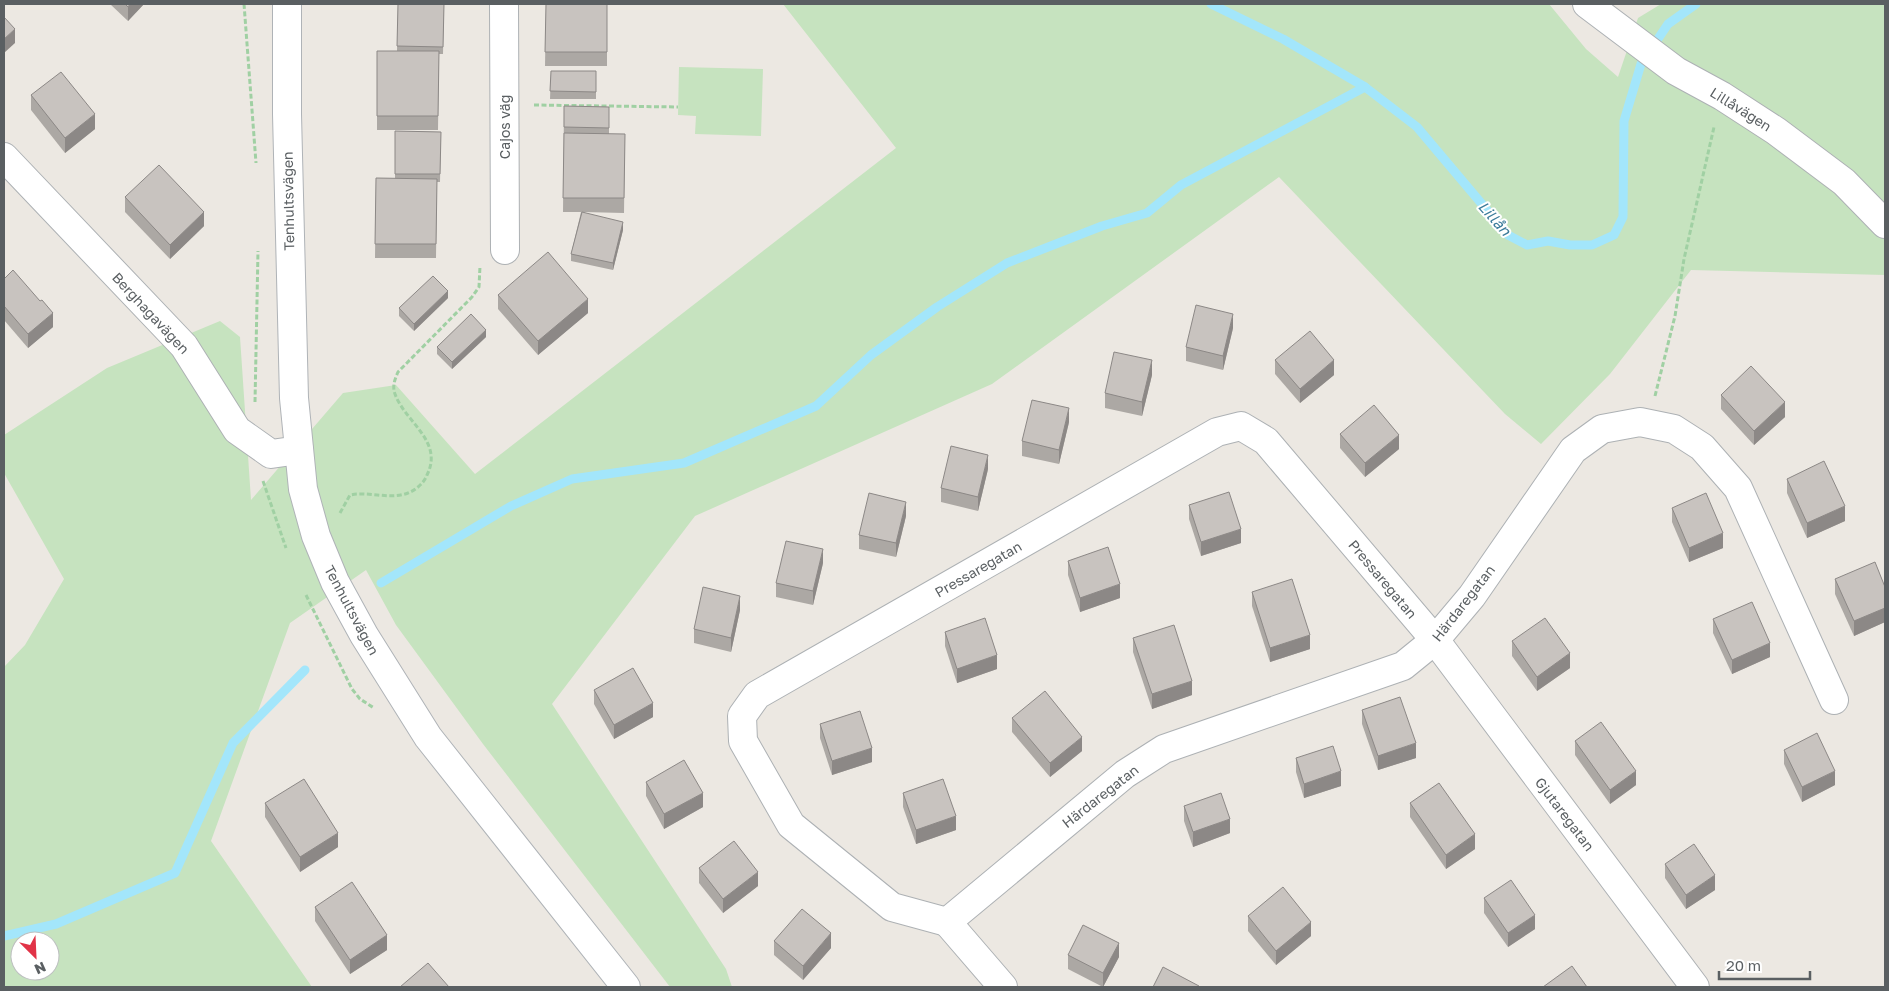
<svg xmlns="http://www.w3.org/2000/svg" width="1889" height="991" viewBox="0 0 1889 991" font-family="'Golos Text',sans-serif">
  <rect width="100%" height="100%" fill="#ece8e2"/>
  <g fill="#c6e3bf" fill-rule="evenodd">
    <path d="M783,4H1549L1586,49L1618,77L1638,18L1661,4H1885V275L1691,270L1610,374L1541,444L1505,414L1279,177L992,384L695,516L552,704L726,969L732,987H670L483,744L396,625L366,570L290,623L211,841L312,987H4V667L25,645L64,579L4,473V435L107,368L220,321L240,337L251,500L343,393L396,385L475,474L896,148ZM20,941H50V971H20Z"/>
    <path d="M679,67L763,69L761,136L695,134L696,116L678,115Z"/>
  </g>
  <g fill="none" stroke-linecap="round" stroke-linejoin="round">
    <g stroke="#a3e6fb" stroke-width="9">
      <path d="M1211,4L1283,39L1365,87L1417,127L1508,235L1527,245L1548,241L1570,245H1592L1614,235L1623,217L1624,121L1641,64L1668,24L1696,4"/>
      <path d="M381,583L511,506L572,479L684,463L816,406L871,355L937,307L1007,263L1102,226L1147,213L1181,185L1365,87"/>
      <path d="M4,936L56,924L175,873L233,743L305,670"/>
    </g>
    <defs>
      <g id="street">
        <path d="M504,4L505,250"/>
        <path d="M1587,4L1676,71L1722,96L1776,131L1844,182L1885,224"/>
        <path d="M4,157L184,346L237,430L271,454L299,450"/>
        <path d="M947,922L892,907L791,825L743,741L742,716L757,695L1217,432L1241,426L1266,441L1435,640L1695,987"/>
        <path d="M947,922L1125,774L1164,749L1403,666L1435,640L1472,596L1573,450L1602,429L1640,422L1674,429L1702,447L1738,488L1834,700"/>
        <path d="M947,922L1003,987"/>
      </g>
      <path id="secondary" d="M287,4V114L294,398L303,489L316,536L335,582L364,635L428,737L626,987"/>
    </defs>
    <use href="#street" stroke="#adb1b4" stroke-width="30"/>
    <use href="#secondary" stroke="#afb3b7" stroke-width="30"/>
    <g stroke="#a0d0a3" stroke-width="3" stroke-dasharray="5 2.5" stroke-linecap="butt">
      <path d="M244,4L256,163"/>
      <path d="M534,105L678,107"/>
      <path d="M1655,396L1675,316L1684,259L1714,127"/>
      <path d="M255,402L258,251"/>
      <path d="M263,481L286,548"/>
      <path d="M340,513L350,495C369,491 389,500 408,493C416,490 424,483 427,475C444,441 405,422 395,394C392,386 395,379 398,372L472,297L479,287L480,266"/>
      <path d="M306,595L352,689L360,699L374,708"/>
    </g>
    <use href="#street" stroke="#fff" stroke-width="28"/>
    <use href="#secondary" stroke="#fff" stroke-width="28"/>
  </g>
  <g fill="#aca8a4">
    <path d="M110,4H144L128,21Z"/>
    <path d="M398,4H444L443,54H439L438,130H377V51H397Z"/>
    <path d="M546,4H607V66H545Z"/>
    <path d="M551,71H596V99H550Z"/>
    <path d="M31,95L95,129L65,153L31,110Z"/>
    <path d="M564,106L609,107V134H625L624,213L583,212L623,230L613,270L571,261V254L581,212H563Z"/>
    <path d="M395,131L441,132L440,182H437L436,258H375L376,178L395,179Z"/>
    <path d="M125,197L204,226L170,259L125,212Z"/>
    <path d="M4,279L53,327L28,348L4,320Z"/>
    <path d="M498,295L588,313L538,355L498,309Z"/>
    <path d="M448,298L414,331L399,316V308Z"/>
    <path d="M1233,328L1223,370L1186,361V347Z"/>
    <path d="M486,337L452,369L437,354V347Z"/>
    <path d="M1275,360L1334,375L1300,403L1275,374Z"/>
    <path d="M1152,375L1142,416L1105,408V393Z"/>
    <path d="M1721,395L1785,417L1754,445L1721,409Z"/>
    <path d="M1069,422L1059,464L1022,456V441Z"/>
    <path d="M1340,434L1399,449L1365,477L1340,448Z"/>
    <path d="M988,469L978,511L941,502V488Z"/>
    <path d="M1787,479L1845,521L1807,538L1787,493Z"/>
    <path d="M1189,505L1241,543L1201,556L1189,519Z"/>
    <path d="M1672,508L1723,548L1689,562L1672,522Z"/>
    <path d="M906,516L896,557L859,549V535Z"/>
    <path d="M1068,561L1120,598L1080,612L1068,575Z"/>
    <path d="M823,563L813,605L776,597V583Z"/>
    <path d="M1835,579L1885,587V622L1854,636L1835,594Z"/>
    <path d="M1252,592L1310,649L1270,662L1252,606Z"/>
    <path d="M740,610L731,652L694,643V629Z"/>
    <path d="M1713,619L1770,657L1732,674L1713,633Z"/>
    <path d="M945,632L997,669L957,683L945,646Z"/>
    <path d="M1133,638L1192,695L1152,709L1133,652Z"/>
    <path d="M1512,641L1570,668L1537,691L1512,656Z"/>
    <path d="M594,690L653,717L614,739L594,704Z"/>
    <path d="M1362,710L1416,758L1378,770L1362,724Z"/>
    <path d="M1012,718L1082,751L1050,777L1012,732Z"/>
    <path d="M820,724L872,762L832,775L820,738Z"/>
    <path d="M1575,741L1636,785L1610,804L1575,755Z"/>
    <path d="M1784,750L1835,785L1802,802L1784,764Z"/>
    <path d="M1296,758L1341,786L1304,798L1296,772Z"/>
    <path d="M646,782L703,807L664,829L646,796Z"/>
    <path d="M903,793L956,830L916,844L903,807Z"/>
    <path d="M265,803L338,847L300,872L265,817Z"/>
    <path d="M1410,803L1475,849L1446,869L1410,817Z"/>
    <path d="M1184,806L1230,833L1193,847L1184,821Z"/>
    <path d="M1665,864L1715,890L1686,909L1665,878Z"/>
    <path d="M699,868L758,886L723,913L699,883Z"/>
    <path d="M1484,898L1535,929L1508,947L1484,913Z"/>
    <path d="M315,907L387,950L350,974L315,921Z"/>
    <path d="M1248,916L1311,936L1276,965L1248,931Z"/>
    <path d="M774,941L831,948L803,980L774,955Z"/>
    <path d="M1068,955L1119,957L1103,987L1068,969Z"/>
  </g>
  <g fill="#8c8886">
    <path d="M130,4H144L128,21V7Z"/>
    <path d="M15,29V43L4,53V39Z"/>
    <path d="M95,114V129L65,153V138Z"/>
    <path d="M204,212V226L170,259V245Z"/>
    <path d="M623,222V230L613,270V263Z"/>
    <path d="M448,291V298L414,331V324Z"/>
    <path d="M588,299V313L538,355V341Z"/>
    <path d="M53,313V327L28,348V334Z"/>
    <path d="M1233,314V328L1223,370V356Z"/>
    <path d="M486,330V337L452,369V362Z"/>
    <path d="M1152,360V375L1142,416V402Z"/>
    <path d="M1334,360V375L1300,403V389Z"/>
    <path d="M1785,402V417L1754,445V431Z"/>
    <path d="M1069,408V422L1059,464V450Z"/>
    <path d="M1399,435V449L1365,477V463Z"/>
    <path d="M988,455V469L978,511V497Z"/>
    <path d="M906,502V516L896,557V543Z"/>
    <path d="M1845,506V521L1807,538V523Z"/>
    <path d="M1241,529V543L1201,556V542Z"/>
    <path d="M1723,533V548L1689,562V548Z"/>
    <path d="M823,549V563L813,605V591Z"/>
    <path d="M1120,584V598L1080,612V598Z"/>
    <path d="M740,596V610L731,652V638Z"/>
    <path d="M1885,608V622L1854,636V621Z"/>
    <path d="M1310,635V649L1270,662V648Z"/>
    <path d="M1770,643V657L1732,674V660Z"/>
    <path d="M1570,653V668L1537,691V677Z"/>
    <path d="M997,655V669L957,683V669Z"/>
    <path d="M1192,681V695L1152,709V694Z"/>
    <path d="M653,703V717L614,739V725Z"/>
    <path d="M1082,737V751L1050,777V763Z"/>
    <path d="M1416,743V758L1378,770V756Z"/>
    <path d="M872,748V762L832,775V761Z"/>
    <path d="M1341,771V786L1304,798V784Z"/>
    <path d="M1636,771V785L1610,804V790Z"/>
    <path d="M1835,771V785L1802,802V787Z"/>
    <path d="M703,793V807L664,829V814Z"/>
    <path d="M956,816V830L916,844V830Z"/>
    <path d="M1230,819V833L1193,847V832Z"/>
    <path d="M338,833V847L300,872V857Z"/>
    <path d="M1475,834V849L1446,869V855Z"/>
    <path d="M758,872V886L723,913V899Z"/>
    <path d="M1715,875V890L1686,909V895Z"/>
    <path d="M1535,915V929L1508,947V933Z"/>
    <path d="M1311,922V936L1276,965V951Z"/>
    <path d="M831,933V948L803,980V966Z"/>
    <path d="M387,935V950L350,974V960Z"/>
    <path d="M1119,943V957L1103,987V973Z"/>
  </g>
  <g fill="#c8c3bf" stroke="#8c8886">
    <path d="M125,4H130L128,7Z"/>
    <path d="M398,4H444L443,47L397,46Z"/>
    <path d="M546,4H607V52H545Z"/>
    <path d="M4,17L15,29L4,39Z"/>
    <path d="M377,51H439L438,116H377Z"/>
    <path d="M551,71H596V92L550,91Z"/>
    <path d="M61,72L95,114L65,138L31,95Z"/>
    <path d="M564,106L609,107V128L564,127Z"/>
    <path d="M395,131L441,132L440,174H395Z"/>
    <path d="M564,133L625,134L624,198H563Z"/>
    <path d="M159,165L204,212L170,245L125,197Z"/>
    <path d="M376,178L437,179L436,244H375Z"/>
    <path d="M582,212L623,222L613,263L571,254Z"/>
    <path d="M548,252L588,299L538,341L498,295Z"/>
    <path d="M13,270L40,301L42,300L53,313L28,334L4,306V279Z"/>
    <path d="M433,276L448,291L414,324L399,308Z"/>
    <path d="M1196,305L1233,314L1223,356L1186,347Z"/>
    <path d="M471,314L486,330L452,362L437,347Z"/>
    <path d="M1310,331L1334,360L1300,389L1275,360Z"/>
    <path d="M1114,352L1152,360L1142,402L1105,393Z"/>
    <path d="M1751,366L1785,402L1754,431L1721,395Z"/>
    <path d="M1032,400L1069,408L1059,450L1022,441Z"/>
    <path d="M1374,405L1399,435L1365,463L1340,434Z"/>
    <path d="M951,446L988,455L978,497L941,488Z"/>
    <path d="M1824,461L1845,506L1807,523L1787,479Z"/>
    <path d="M1229,492L1241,529L1201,542L1189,505Z"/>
    <path d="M869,493L906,502L896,543L859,535Z"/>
    <path d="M1706,493L1723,533L1689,548L1672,508Z"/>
    <path d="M786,541L823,549L813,591L776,583Z"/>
    <path d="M1108,547L1120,584L1080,598L1068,561Z"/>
    <path d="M1875,562L1885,587V608L1854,621L1835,579Z"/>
    <path d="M1292,579L1310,635L1270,648L1252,592Z"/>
    <path d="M703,587L740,596L731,638L694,629Z"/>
    <path d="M1752,602L1770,643L1732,660L1713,619Z"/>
    <path d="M985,618L997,655L957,669L945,632Z"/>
    <path d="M1545,618L1570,653L1537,677L1512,641Z"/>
    <path d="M1174,625L1192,681L1152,694L1133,638Z"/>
    <path d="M633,668L653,703L614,725L594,690Z"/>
    <path d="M1045,691L1082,737L1050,763L1012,718Z"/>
    <path d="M1400,697L1416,743L1378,756L1362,710Z"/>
    <path d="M860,711L872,748L832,761L820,724Z"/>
    <path d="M1601,722L1636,771L1610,790L1575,741Z"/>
    <path d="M1817,733L1835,771L1802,787L1784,750Z"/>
    <path d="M1333,746L1341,771L1304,784L1296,758Z"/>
    <path d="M684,760L703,793L664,814L646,782Z"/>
    <path d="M304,779L338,833L300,857L265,803Z"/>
    <path d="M943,779L956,816L916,830L903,793Z"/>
    <path d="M1439,783L1475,834L1446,855L1410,803Z"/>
    <path d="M1221,793L1230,819L1193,832L1184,806Z"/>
    <path d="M734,841L758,872L723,899L699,868Z"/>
    <path d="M1694,844L1715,875L1686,895L1665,864Z"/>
    <path d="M1511,880L1535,915L1508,933L1484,898Z"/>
    <path d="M352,882L387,935L350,960L315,907Z"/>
    <path d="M1283,887L1311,922L1276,951L1248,916Z"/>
    <path d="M802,909L831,933L803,966L774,941Z"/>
    <path d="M1083,925L1119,943L1103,973L1068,955Z"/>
    <path d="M428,963L449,987H400Z"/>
    <path d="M1572,966L1587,987H1543Z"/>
    <path d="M1163,967L1199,986L1198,987H1153Z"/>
  </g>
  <g text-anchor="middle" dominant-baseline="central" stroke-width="4" stroke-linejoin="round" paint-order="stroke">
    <g font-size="14" fill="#5a5f62" stroke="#fff">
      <text transform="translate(1741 109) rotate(32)">Lillåvägen</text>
      <text transform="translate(504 127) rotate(-90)">Cajos väg</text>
      <text transform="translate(288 201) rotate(-91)">Tenhultsvägen</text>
      <text transform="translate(151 313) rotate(47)">Berghagavägen</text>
      <text transform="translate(978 569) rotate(-30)">Pressaregatan</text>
      <text transform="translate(1383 579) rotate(50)">Pressaregatan</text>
      <text transform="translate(1463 603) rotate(-52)">Härdaregatan</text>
      <text transform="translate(352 610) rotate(62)">Tenhultsvägen</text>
      <text transform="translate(1100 796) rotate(-38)">Härdaregatan</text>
      <text transform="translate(1565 814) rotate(53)">Gjutaregatan</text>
    </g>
    <g font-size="15" font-style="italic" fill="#3c7c9b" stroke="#fff">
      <text transform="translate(1495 218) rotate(48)">Lillån</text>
    </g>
  </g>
  <rect width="1889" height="991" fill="none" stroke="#5a5f62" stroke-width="10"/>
  <g transform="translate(35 956) rotate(156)"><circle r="24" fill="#ffffff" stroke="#bdbfc0"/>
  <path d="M0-4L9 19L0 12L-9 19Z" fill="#e13347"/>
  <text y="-8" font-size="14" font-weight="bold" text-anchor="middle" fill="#5a5f62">N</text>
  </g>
  <path d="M1719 971v8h91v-8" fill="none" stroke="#5a5f62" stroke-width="2.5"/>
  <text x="1726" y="971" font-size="15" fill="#5a5f62" stroke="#ffffff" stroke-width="4" paint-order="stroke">20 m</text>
</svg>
